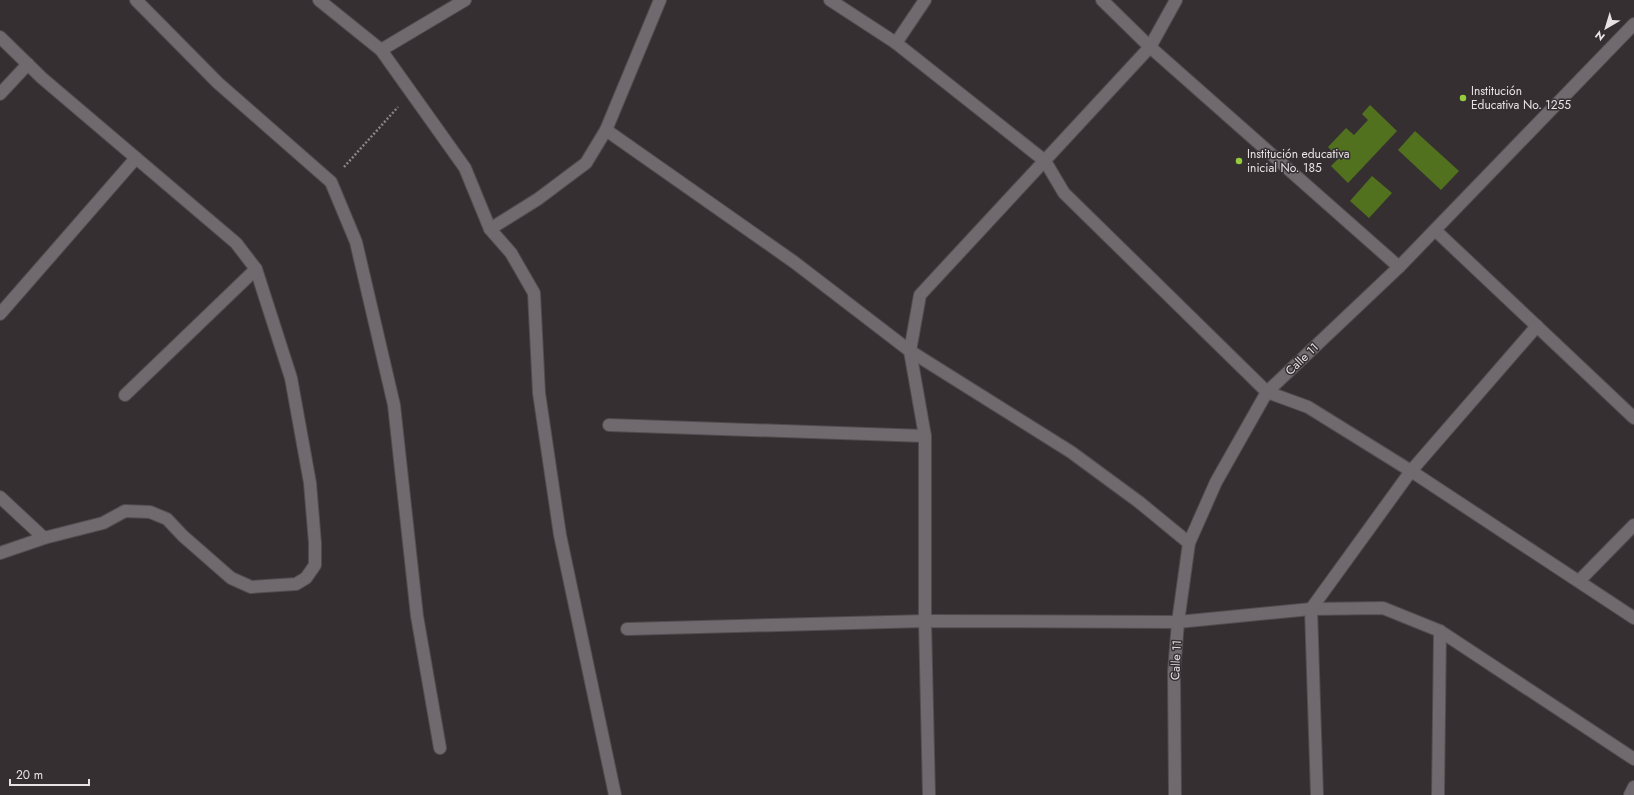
<svg xmlns="http://www.w3.org/2000/svg" width="1634" height="795" viewBox="0 0 1634 795" font-family="Jost,sans-serif">
  <rect width="100%" height="100%" fill="#352f32"/>
  <g fill="#51711f">
    <path d="M1370,105L1397,131L1348,183L1331,166L1339,158L1328,147L1346,128L1354,135L1368,120L1362,114Z"/>
    <path d="M1415,131L1459,171L1441,190L1398,150Z"/>
    <path d="M1372,176L1392,193L1369,218L1350,201Z"/>
  </g>
  <g fill="none" stroke-linecap="round" stroke-linejoin="round">
    <defs>
      <g id="street">
        <path d="M136,0L218,83L331,182L356,242L394,405L417,616L440,748"/>
        <path d="M319,0L381,50L465,168L490,229L511,253L534,293L539,393L560,535L615,795"/>
        <path d="M830,0L896,43L1045,161L1064,193L1267,392L1308,407L1411,471L1634,618"/>
        <path d="M1102,0L1150,47L1399,267"/>
        <path d="M0,37L42,78L236,243L256,269L291,378L310,483L315,543V565L306,578L296,584L251,587L231,578L183,536L167,519L150,512L125,511L103,523L44,538L0,553"/>
        <path d="M896,43L925,0"/>
        <path d="M381,50L465,0"/>
        <path d="M0,94L28,64"/>
        <path d="M606,130L794,262L910,351L1071,452L1139,502L1189,543"/>
        <path d="M490,229L538,199L586,163L606,130L660,0"/>
        <path d="M1435,230L1634,418"/>
        <path d="M0,314L136,158"/>
        <path d="M125,395L256,269"/>
        <path d="M609,425L925,436"/>
        <path d="M0,497L44,538"/>
        <path d="M1579,581L1634,525"/>
        <path d="M627,629L925,621L1178,622L1311,609L1383,608L1440,631L1634,759"/>
        <path d="M929,795L925,621V436L910,351L920,295L1150,47L1176,0"/>
        <path d="M1175,795L1174,672L1178,622L1189,543L1216,482L1267,392L1399,267L1634,24"/>
        <path d="M1317,795L1311,609L1411,471L1537,326"/>
        <path d="M1438,795L1440,631"/>
        <path d="M1630,795L1634,787"/>
      </g>
    </defs>
    <use href="#street" stroke="#514c4f" stroke-width="14"/>
    <path stroke="#8a8587" stroke-width="2.5" stroke-dasharray="2 2" stroke-linecap="butt" d="M344,167L398,107"/>
    <use href="#street" stroke="#70696d" stroke-width="12"/>
  </g>
  <g fill="#94cc3b" stroke="#352f32" stroke-width="1.5">
    <circle cx="1463" cy="98" r="4"/>
    <circle cx="1239" cy="161" r="4"/>
  </g>
  <g text-anchor="middle" dominant-baseline="central" stroke-width="3" stroke-linejoin="round" paint-order="stroke">
    <g font-size="12" fill="#e7e3e5" stroke="#352f32" text-anchor="start">
      <text x="1471" y="91">Institución<tspan x="1471" dy="14">Educativa No. 1255</tspan></text>
      <text x="1247" y="154">Institución educativa<tspan x="1247" dy="14">inicial No. 185</tspan></text>
    </g>
    <g font-size="12" fill="#e7e3e5" stroke="#352f32">
      <text transform="translate(1302 359) rotate(-44)">Calle 11</text>
      <text transform="translate(1176 660) rotate(-87)">Calle 11</text>
    </g>
  </g>
  <g transform="translate(1606 28) rotate(218)" stroke="#352f32" stroke-width="3" paint-order="stroke">
  <path d="M0-3L7 15L0 10L-7 15Z" fill="#e7e3e5"/>
  <text y="-6" font-size="11" font-weight="bold" text-anchor="middle" fill="#e7e3e5">N</text>
  </g>
  <path d="M10 779v6h79v-6" fill="none" stroke="#e7e3e5" stroke-width="2"/>
  <text x="16" y="779" font-size="12" fill="#e7e3e5" stroke="#352f32" stroke-width="3" paint-order="stroke">20 m</text>
</svg>
